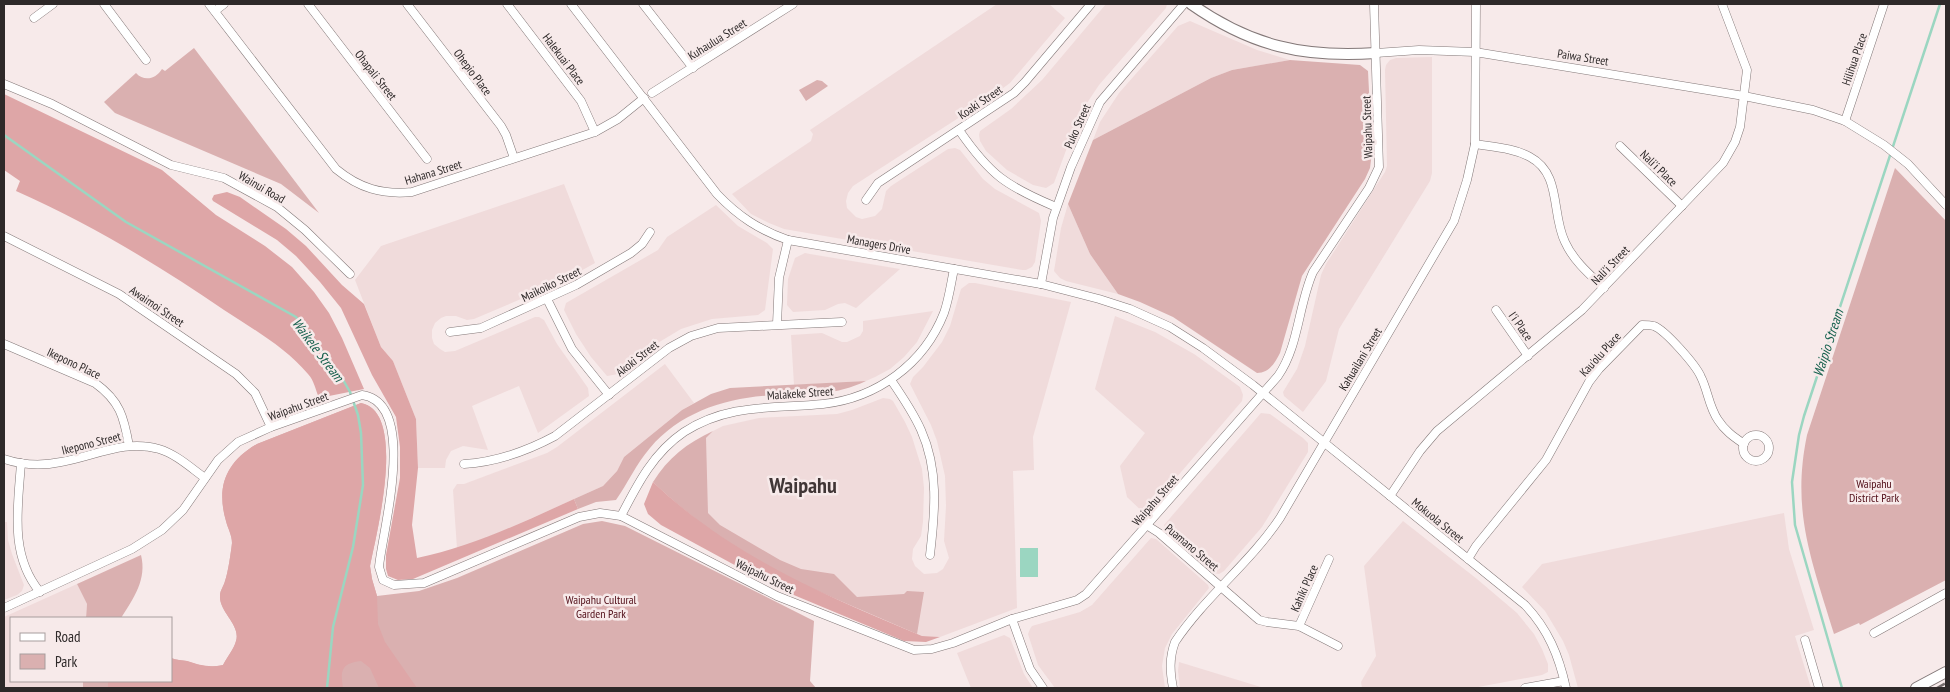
<svg xmlns="http://www.w3.org/2000/svg" width="1950" height="692" viewBox="0 0 1950 692" font-family="'PT Sans Narrow',sans-serif">
  <rect width="100%" height="100%" fill="#f7eaea"/>
  <g fill="#f0dbdb">
    <path d="M997,4H1049L1065,18L1010,83L991,97L853,186L848,193L846,201L847,208L856,217L862,219L875,216L882,209L886,191L891,186L948,149L955,148L960,150L983,179L995,189L1039,213L1041,221L1035,262L1032,267L1026,270H1022L784,229L769,223L751,214L732,194L811,141L813,134L810,130Z"/>
    <path d="M1106,4H1167L1166,8L1099,85L1089,100L1075,126L1054,183L1046,188L1033,185L1007,170L986,151L980,141L979,135L980,131L1011,109L1042,80Z"/>
    <path d="M1190,21L1257,50L1290,60L1232,70L1211,78L1093,140L1100,122L1119,93L1178,26Z"/>
    <path d="M1432,57V173L1430,181L1339,329L1326,381L1303,412L1284,396L1283,392L1297,369L1305,346L1321,275L1326,264L1385,172L1387,166L1385,70L1386,65L1390,60L1396,58Z"/>
    <path d="M564,184L595,263L561,282L474,319L467,320L456,316H446L441,318L435,323L432,330V338L434,344L440,349L445,352L455,351L535,317H539L544,320L557,344L588,388L589,396L538,433L519,386L472,406L488,450L463,446L451,451L446,460L445,468H418L416,419L393,361L381,347L355,280L381,246Z"/>
    <path d="M1068,204L1090,254L1118,294L1066,281L1060,278L1054,271L1061,228Z"/>
    <path d="M716,205L738,226L767,243L773,249L765,310L758,315L712,319L681,329L656,344L618,374L607,376L591,357L576,334L564,310L566,303L658,250L667,237Z"/>
    <path d="M805,253L810,254L900,269L856,308L845,303L838,304L825,310L793,312L787,305L788,279L795,258Z"/>
    <path d="M969,283H975L1071,302L1033,437L1034,470L1013,471L1017,608L940,637L922,636L785,576L667,486L691,454L713,431L723,426L759,418L837,414L852,410L883,398L890,399L893,401L905,422L912,437L922,469L924,488L923,522L921,536L913,549L912,559L915,566L924,574L937,573L943,569L949,558L944,541L946,506L945,476L937,441L931,425L910,384L913,377L923,367L942,342L950,326L961,289Z"/>
    <path d="M933,311L917,342L904,357L890,369L875,377L866,381L794,385L791,335L822,333L842,342H847L860,336L863,331V321Z"/>
    <path d="M1115,316L1155,332L1194,354L1240,387L1243,395L1242,401L1145,514L1127,497L1120,466L1145,433L1095,389Z"/>
    <path d="M665,364L694,403L682,410L624,457L617,471L603,486L501,532L457,549L453,490L457,484H464L547,453L557,447Z"/>
    <path d="M1261,413L1270,414L1303,438L1308,443V452L1262,527L1224,571L1219,574L1213,573L1165,530L1164,525Z"/>
    <path d="M1784,513L1789,549L1814,630L1795,636L1811,688H1578L1569,655L1563,641L1545,611L1522,587L1542,564Z"/>
    <path d="M1403,521L1477,579L1517,613L1534,634L1542,649L1548,664V672L1542,675L1473,688H1362L1361,682L1376,656L1364,566Z"/>
    <path d="M4,522H7L8,540L12,554L24,585L22,591L17,595L4,600Z"/>
    <path d="M1151,538L1156,539L1208,585L1209,588L1172,634L1165,648L1162,666L1165,688H1055L1038,665L1028,634L1030,629L1032,626L1080,612L1092,605Z"/>
    <path d="M77,584L87,604L86,618H11V681H83V688H4V617Z"/>
    <path d="M1004,635L1010,638L1024,674L1033,688H971L957,653Z"/>
    <path d="M1179,662L1264,688H1180L1178,671Z"/>
  </g>
  <g fill="#dab0b0">
    <path d="M194,48L319,213L281,184L115,113L104,102L136,73C144,82 156,79 162,69L165,71Z"/>
    <path d="M1290,60L1360,65L1368,71L1372,152L1370,168L1365,179L1302,276L1280,353C1275,363 1269,373 1257,373L1173,317L1140,302L1118,294L1090,254L1068,204L1093,140L1211,78L1232,70Z"/>
    <path d="M817,80L822,81L828,86L806,101L799,90Z"/>
    <path d="M1895,168L1946,221V580L1860,625L1859,623L1834,634C1812,561 1791,512 1807,435Z"/>
    <path d="M866,381C837,395 808,395 776,395C729,397 681,411 650,448C636,464 628,483 616,500L596,502L578,509L574,499L603,486L617,471L624,457L682,410L711,394L730,388Z"/>
    <path d="M361,403C408,412 376,535 370,566L372,579L377,596L419,591L457,578L583,524L602,521L625,526L814,621L810,681L816,688H83V681H171V658C176,660 182,660 187,661C201,666 208,668 223,665C227,657 234,649 236,641C241,625 219,612 220,596C220,590 224,586 225,581C228,573 231,552 232,543C232,535 228,529 226,521C216,487 226,462 257,444Z"/>
    <path d="M713,431L706,438L708,513L720,525L780,560L801,569L834,574L857,597L904,594L907,591L924,592L917,634C874,615 830,597 787,577C738,553 692,519 653,482C668,458 687,443 713,431Z"/>
    <path d="M141,555C147,579 134,598 121,618H86L87,604L77,584Z"/>
  </g>
  <g fill="#dea6a7">
    <path d="M4,94L162,170L216,215L265,246L292,267L314,292L329,313L342,338L364,389L319,398C316,391 314,380 308,374C285,347 253,329 224,310C158,265 89,223 16,191L20,181L4,170Z"/>
    <path d="M227,192L240,197L286,229L306,246L342,285L364,304L381,347L393,361L416,419L418,468L412,525L417,558C472,547 523,522 574,499L578,509L413,579L398,580L388,576L386,569V555L400,478V447L396,417L372,375L341,308L320,282L296,256L277,240L213,201L212,199L214,195Z"/>
    <path d="M361,403C408,412 376,535 370,566L372,579L377,596L378,624L385,642L417,688H379L370,668L361,661C342,663 340,670 343,688H108V681H171V658C176,660 182,660 187,661C200,665 209,668 223,665C227,657 234,649 236,641C241,625 219,612 220,596C220,590 224,586 225,581C228,573 231,552 232,543C232,535 228,529 226,521C216,487 226,462 257,444Z"/>
    <path d="M653,482C731,556 824,595 922,636L940,637L926,642L904,641L777,588L661,525L648,514L644,504Z"/>
  </g>
  <rect fill="#9bd6c1" x="1020" y="548" width="18" height="29"/>
  <g fill="none" stroke-linecap="round" stroke-linejoin="round">
    <g stroke="#9bd6c1" stroke-width="2.5">
      <path d="M4,135L126,222L296,317L342,378L350,392L358,415L361,433L363,485L353,547L333,627L327,688"/>
      <path d="M1842,688L1795,525L1792,482L1799,435L1804,416L1940,4"/>
    </g>
    <defs>
      <g id="minor">
        <path d="M104,4L146,60"/>
        <path d="M209,4L336,169C359,188 382,195 412,192L595,132L618,119L644,98"/>
        <path d="M308,4L427,159"/>
        <path d="M407,4L501,126L506,135L514,158"/>
        <path d="M507,4L581,101L595,132"/>
        <path d="M571,4L717,194C738,216 759,230 788,240L1041,284L1099,299L1130,309L1170,327L1203,348L1253,385L1525,605C1548,629 1559,656 1566,688"/>
        <path d="M643,4L693,68"/>
        <path d="M215,11L224,4"/>
        <path d="M34,18L53,4"/>
        <path d="M1376,53L1419,50L1475,52L1744,96L1813,110L1845,121L1884,145L1908,164L1946,205"/>
        <path d="M4,84L52,104L171,165L224,178L277,207L305,230L350,274"/>
        <path d="M652,93L793,4"/>
        <path d="M1845,121L1884,4"/>
        <path d="M959,130C990,175 1006,186 1056,207"/>
        <path d="M1475,144C1493,147 1514,148 1530,157C1562,174 1551,214 1565,242C1573,260 1589,274 1604,288"/>
        <path d="M1620,146L1682,206"/>
        <path d="M866,200L878,183L1014,93L1025,82L1091,4"/>
        <path d="M4,236L119,294L236,374L255,393L271,427"/>
        <path d="M1041,284L1053,218L1071,167L1100,102L1184,4"/>
        <path d="M547,299L572,349L609,395"/>
        <path d="M1496,310L1528,356"/>
        <path d="M777,324L779,278L788,240"/>
        <path d="M450,332L481,328L576,285L631,253L642,244L650,232"/>
        <path d="M4,344L95,383C120,401 124,417 129,446"/>
        <path d="M891,380C902,396 913,412 921,430C939,470 935,512 930,555"/>
        <circle cx="1756" cy="448" r="13"/>
        <path d="M4,459C22,465 42,466 61,462C95,456 125,439 159,449C176,454 191,468 205,478"/>
        <path d="M21,463C18,507 9,555 40,592"/>
        <path d="M464,464C496,462 527,451 555,436L669,348L691,336L718,328L842,322"/>
        <path d="M1390,496L1420,451L1437,431L1582,310L1723,163L1735,142L1740,127L1747,70L1722,4"/>
        <path d="M621,516C637,485 653,453 684,432C729,403 773,409 823,404C877,398 924,364 944,313C949,299 951,283 954,269"/>
        <path d="M1148,526L1159,533L1259,620L1267,622L1299,626L1338,646"/>
        <path d="M1468,559L1476,546L1546,460L1589,382L1599,369L1642,325C1646,325 1650,325 1654,326C1665,330 1696,365 1701,377C1708,391 1709,407 1718,420C1725,431 1734,437 1744,444"/>
        <path d="M4,608L132,549L162,530L183,510L218,460L238,442L271,427L362,395C419,403 382,532 379,567L383,580L394,585L424,583L579,517L600,513L621,516L777,596L914,650L932,649L953,643L1012,619L1077,600L1086,594L1278,376C1299,346 1298,306 1313,272L1369,188L1379,167L1374,4"/>
        <path d="M1012,619L1030,669L1043,688"/>
        <path d="M1299,626L1329,559"/>
        <path d="M1874,633L1946,593"/>
        <path d="M1805,640L1819,688"/>
        <path d="M1173,688C1170,672 1169,658 1175,642C1205,597 1250,563 1280,518L1454,221L1467,180L1475,144L1476,4"/>
        <path d="M1525,688L1564,681"/>
      </g>
      <g id="major">
        <path d="M1191,4C1251,46 1303,58 1376,53"/>
        <path d="M1916,688L1946,672"/>
      </g>
    </defs>
    <use href="#minor" stroke="#837878" stroke-width="9"/>
    <use href="#major" stroke="#837878" stroke-width="12"/>
    <use href="#minor" stroke="#fff" stroke-width="8"/>
    <use href="#major" stroke="#fff" stroke-width="10"/>
    <path stroke="#746c6c" stroke-width="2.5" stroke-dasharray="9 9" stroke-linecap="butt" d="M1937,688L1946,683"/>
  </g>
  <g text-anchor="middle" dominant-baseline="central" stroke-width="5" stroke-linejoin="round" paint-order="stroke">
    <g font-size="12" fill="#2e2929" stroke="#f7eaea">
      <text transform="translate(717 39) rotate(-32)">Kuhaulua Street</text>
      <text transform="translate(1583 57) rotate(9)">Paiwa Street</text>
      <text transform="translate(564 59) rotate(53)">Halekuai Place</text>
      <text transform="translate(1854 59) rotate(-71)">Hilihua Place</text>
      <text transform="translate(473 72) rotate(53)">Ohepio Place</text>
      <text transform="translate(376 75) rotate(52)">Ohapali Street</text>
      <text transform="translate(980 102) rotate(-34)">Koaki Street</text>
      <text transform="translate(1077 126) rotate(-66)">Puko Street</text>
      <text transform="translate(1367 127) rotate(-92)">Waipahu Street</text>
      <text transform="translate(1659 168) rotate(44)">Nali'i Place</text>
      <text transform="translate(433 172) rotate(-17)">Hahana Street</text>
      <text transform="translate(262 187) rotate(30)">Wainui Road</text>
      <text transform="translate(879 244) rotate(10)">Managers Drive</text>
      <text transform="translate(1610 265) rotate(-46)">Nali'i Street</text>
      <text transform="translate(551 284) rotate(-26)">Maikoiko Street</text>
      <text transform="translate(157 306) rotate(34)">Awaimoi Street</text>
      <text transform="translate(1521 326) rotate(55)">I'i Place</text>
      <text transform="translate(1600 354) rotate(-48)">Kau'olu Place</text>
      <text transform="translate(637 358) rotate(-38)">Akoki Street</text>
      <text transform="translate(1360 359) rotate(-59)">Kahuailani Street</text>
      <text transform="translate(74 363) rotate(25)">Ikepono Place</text>
      <text transform="translate(800 393) rotate(-4)">Malakeke Street</text>
      <text transform="translate(298 406) rotate(-20)">Waipahu Street</text>
      <text transform="translate(91 443) rotate(-14)">Ikepono Street</text>
      <text transform="translate(1155 500) rotate(-49)">Waipahu Street</text>
      <text transform="translate(1438 520) rotate(39)">Mokuola Street</text>
      <text transform="translate(1192 547) rotate(40)">Puamano Street</text>
      <text transform="translate(765 576) rotate(26)">Waipahu Street</text>
      <text transform="translate(1304 588) rotate(-66)">Kahiki Place</text>
    </g>
    <g font-size="12" fill="#500d17" stroke="#f7eaea">
      <text x="1874" y="483">Waipahu<tspan x="1874" dy="14">District Park</tspan></text>
      <text x="601" y="599">Waipahu Cultural<tspan x="601" dy="14">Garden Park</tspan></text>
    </g>
    <g font-size="14" font-style="italic" fill="#18624f" stroke="#f7eaea">
      <text transform="translate(1828 343) rotate(-72)">Waipio Stream</text>
      <text transform="translate(318 350) rotate(53)">Waikele Stream</text>
    </g>
    <g font-size="22" font-weight="bold" fill="#403636" stroke="#f7eaea">
      <text x="803" y="485">Waipahu</text>
    </g>
  </g>
  <rect width="1950" height="692" fill="none" stroke="#2e2929" stroke-width="10"/>
  <rect x="10" y="617" width="162" height="65" fill="#f7eaea" stroke="#a79d9d"/>
  <rect x="20" y="633" width="25" height="8" fill="#ffffff" stroke="#a79d9d"/>
  <text x="55" y="642" font-size="15" fill="#2e2929">Road</text>
  <rect x="20" y="654" width="25" height="15" fill="#dab0b0" stroke="#a79d9d"/>
  <text x="55" y="667" font-size="15" fill="#2e2929">Park</text>
</svg>
